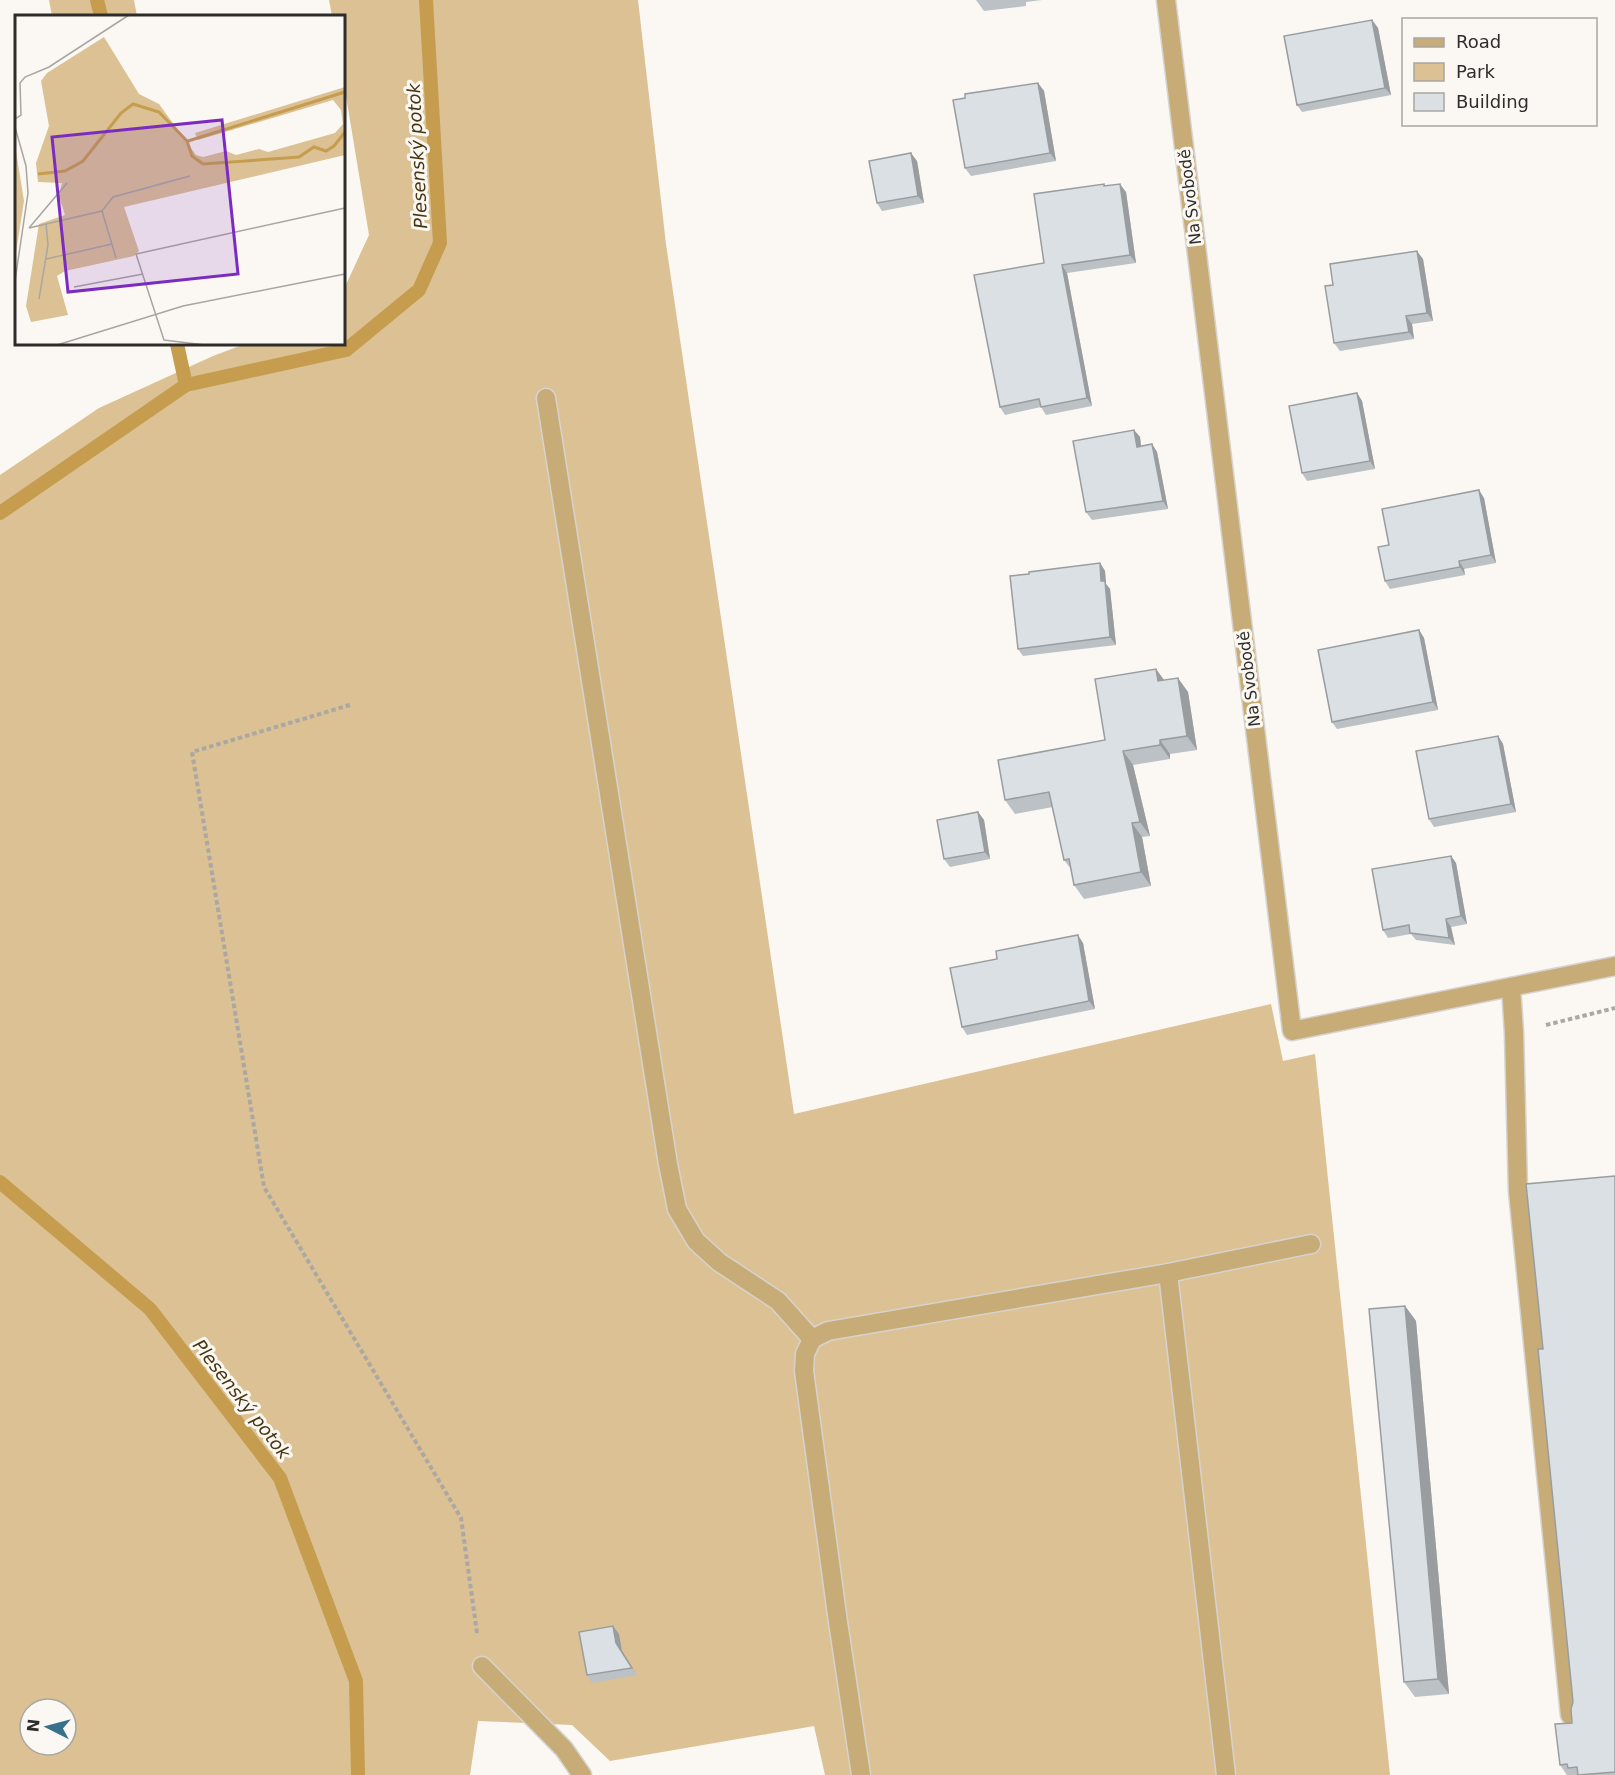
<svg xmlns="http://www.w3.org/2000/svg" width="1615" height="1775" viewBox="0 0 1615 1775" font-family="'DejaVu Sans',sans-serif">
  <rect width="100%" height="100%" fill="#fbf7f2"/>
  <g fill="#dbc194" fill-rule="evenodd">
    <path d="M49,0H134L137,16H52Z"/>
    <path d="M329,0H638L666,244L794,1114L1271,1004L1283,1061L1315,1054L1390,1775H825L814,1726L610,1761L572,1725L478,1721L470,1775H0V475L99,408L213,356L245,344H344V289L369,235L344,84V16H332ZM30,1709H66V1745H30Z"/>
  </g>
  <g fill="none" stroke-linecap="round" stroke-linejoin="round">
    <g stroke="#c69d4f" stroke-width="14">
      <path d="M97,0L101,16"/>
      <path d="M177,344L186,385"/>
      <path d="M0,513L186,385L346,350L419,290L440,243L426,0"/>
      <path d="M0,1182L150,1309L280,1478L356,1681L358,1775"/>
    </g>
    <defs>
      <g id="lane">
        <path d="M546,398L668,1164L677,1209L696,1241L719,1262L778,1301L812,1339"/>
        <path d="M1168,1273L1226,1775"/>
        <path d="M482,1666L564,1749L582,1775"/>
        <path d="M861,1775L838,1622L804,1371L805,1354L812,1339L828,1331L1168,1273L1311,1244"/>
      </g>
      <g id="street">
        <path d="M1166,0L1292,1031L1615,966"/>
        <path d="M1511,987L1514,1033L1518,1191L1570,1715"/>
      </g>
    </defs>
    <use href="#lane" stroke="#d6d3ce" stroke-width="21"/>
    <use href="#street" stroke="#d6d3ce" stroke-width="21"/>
    <g stroke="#aba8a4" stroke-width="4" stroke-dasharray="4.5 3" stroke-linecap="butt">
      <path d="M350,705L192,752L264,1187L461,1518L477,1633"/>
      <path d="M1546,1025L1615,1008"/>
    </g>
    <use href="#lane" stroke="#c8ac78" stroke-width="18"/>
    <use href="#street" stroke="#c8ac78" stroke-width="18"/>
  </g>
  <g fill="#bbc1c4">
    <path d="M976,0H1042L1026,2V6L984,11Z"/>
    <path d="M1372,20L1378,28L1391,95L1302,112L1297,105Z"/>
    <path d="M1038,83L1044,91L1056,161L971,176L965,168Z"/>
    <path d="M917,161L924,203L882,211L877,203Z"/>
    <path d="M1104,184L1106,186L1126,192L1136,263L1067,273L1092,406L1046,415L1041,407L1005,415L1000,407L1044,263Z"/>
    <path d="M1423,259L1433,321L1412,324L1414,339L1340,351L1334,343L1333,285Z"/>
    <path d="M1357,393L1362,401L1375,469L1307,481L1302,473Z"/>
    <path d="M1134,430L1140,437L1141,446L1152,444L1157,452L1168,509L1092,520L1086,512Z"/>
    <path d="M1484,498L1496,563L1464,569L1465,575L1390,589L1385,581L1389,545Z"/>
    <path d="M1100,563L1105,571L1106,584L1110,589L1116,645L1023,656L1018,649Z"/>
    <path d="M1419,630L1424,638L1438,710L1337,729L1332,722Z"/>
    <path d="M1156,669L1164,680L1188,692L1197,750L1170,754V759L1133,765L1150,836L1142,837L1151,886L1084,899L1074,885L1071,869L1064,860L1053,807L1015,814L1005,800L1105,740Z"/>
    <path d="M1498,736L1503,744L1516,812L1434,827L1429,819Z"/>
    <path d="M978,812L984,820L990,859L950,867L944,859Z"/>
    <path d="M1451,856L1456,863L1467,924L1451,927L1455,945L1416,940L1411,934L1388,938L1383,930Z"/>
    <path d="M1083,943L1095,1009L967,1035L962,1027L997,959Z"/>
    <path d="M1615,1176V1775H1567L1560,1765L1572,1723L1573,1702L1543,1349Z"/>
    <path d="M1405,1306L1416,1321L1449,1694L1415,1697L1404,1682Z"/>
    <path d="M619,1634L622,1651L637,1675L592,1683L587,1675Z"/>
  </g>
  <g fill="#999da0">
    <path d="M1372,20L1378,28L1391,95L1385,88Z"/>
    <path d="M1038,83L1044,91L1056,161L1050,153Z"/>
    <path d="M911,153L917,161L924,203L918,196Z"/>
    <path d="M1120,184L1126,192L1136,263L1130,255Z"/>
    <path d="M1417,251L1423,259L1433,321L1427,313Z"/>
    <path d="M1062,265L1067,273L1092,406L1087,398Z"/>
    <path d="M1406,316L1412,324L1414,339L1409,332Z"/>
    <path d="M1357,393L1362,401L1375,469L1370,461Z"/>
    <path d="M1134,430L1140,437L1142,454L1137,447Z"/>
    <path d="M1152,444L1157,452L1168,509L1163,501Z"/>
    <path d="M1479,490L1484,498L1496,563L1491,555Z"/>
    <path d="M1459,561L1464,569L1465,575L1460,567Z"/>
    <path d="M1100,563L1105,571L1106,584L1110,589L1116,645L1110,637L1101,581Z"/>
    <path d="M1419,630L1424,638L1438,710L1433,702Z"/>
    <path d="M1156,669L1166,683L1158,681Z"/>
    <path d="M1178,678L1188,692L1197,750L1187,736Z"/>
    <path d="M1498,736L1503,744L1516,812L1511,804Z"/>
    <path d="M1160,740L1170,754V759L1160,745Z"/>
    <path d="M1123,751L1133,765L1150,836L1140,822Z"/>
    <path d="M978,812L984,820L990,859L985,852Z"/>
    <path d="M1132,823L1142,837L1151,886L1141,872Z"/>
    <path d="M1451,856L1456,863L1467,924L1461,916Z"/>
    <path d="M1446,919L1451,927L1455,945L1449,938Z"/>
    <path d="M1078,935L1083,943L1095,1009L1089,1001Z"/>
    <path d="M1405,1306L1416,1321L1449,1694L1438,1679Z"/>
    <path d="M613,1626L619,1634L622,1651L637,1675L616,1643Z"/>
  </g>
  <g fill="#dae0e4" stroke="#999da0" stroke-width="1.5">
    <path d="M1372,20L1385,88L1297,105L1284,36Z"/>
    <path d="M1038,83L1050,153L965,168L953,100L965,98V94Z"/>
    <path d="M911,153L918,196L877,203L869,161Z"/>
    <path d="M1104,184V186L1120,184L1130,255L1062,265L1087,398L1041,407L1039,399L1000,407L974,275L1044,263L1034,194Z"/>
    <path d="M1417,251L1427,313L1406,316L1409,332L1334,343L1325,286L1333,285L1330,264Z"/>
    <path d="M1357,393L1370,461L1302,473L1289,406Z"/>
    <path d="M1134,430L1137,447L1152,444L1163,501L1086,512L1073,441Z"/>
    <path d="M1479,490L1491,555L1459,561L1460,567L1385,581L1378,547L1389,545L1382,509Z"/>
    <path d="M1100,563L1101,581H1105L1110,637L1018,649L1010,576L1029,574V572Z"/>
    <path d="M1419,630L1433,702L1332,722L1318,650Z"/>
    <path d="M1156,669L1158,681L1178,678L1187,736L1160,740V745L1123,751L1140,822L1132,823L1141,872L1074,885L1069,859L1064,860L1049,792L1005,800L998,760L1105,740L1095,679Z"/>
    <path d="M1498,736L1511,804L1429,819L1416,751Z"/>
    <path d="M978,812L985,852L944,859L937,820Z"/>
    <path d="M1451,856L1461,916L1446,919L1449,938L1410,933L1409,925L1383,930L1372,869Z"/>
    <path d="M1078,935L1089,1001L962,1027L950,968L997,959L996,951Z"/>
    <path d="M1615,1176V1772L1578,1775L1577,1767L1568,1768L1567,1764L1560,1765L1555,1724L1572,1723L1571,1709L1573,1702L1538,1349H1543L1526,1184Z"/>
    <path d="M1405,1306L1438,1679L1404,1682L1369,1309Z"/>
    <path d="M613,1626L616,1643L632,1668L587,1675L579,1632Z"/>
  </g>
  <g text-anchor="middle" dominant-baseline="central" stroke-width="6" stroke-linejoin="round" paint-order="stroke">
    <g font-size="16" fill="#2e2d2b" stroke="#fbf7f2">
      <text transform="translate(1190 197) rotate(-97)">Na Svobodě</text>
      <text transform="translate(1249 679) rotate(-97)">Na Svobodě</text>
    </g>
    <g font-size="18" font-style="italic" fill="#463512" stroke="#fbf7f2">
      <text transform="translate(417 156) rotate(-93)">Plesenský potok</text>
      <text transform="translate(242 1399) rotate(52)">Plesenský potok</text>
    </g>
  </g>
  <g transform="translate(15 15)">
    <rect width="330" height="330" fill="#fbf7f2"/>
    <path d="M89,22L124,79L144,89L181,140L188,142L211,136L221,140L244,134L253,137L320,118L328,109L326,95L318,85L183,125L180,118L330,72V140L109,192L124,236L119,241L50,256L42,261L53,300L16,307L11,291L24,209L50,200L44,181L47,168L23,167L21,148L34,111L26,66L32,58ZM0,130L9,186L0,244Z" fill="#dbc194"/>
    <path fill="none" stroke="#c69d4f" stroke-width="3" d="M173,126L330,77M23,159L50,156L68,146L106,98L118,89L144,97L172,126L177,141L188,149L284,142L299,132L311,136L319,131L330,117"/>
    <path fill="none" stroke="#a9a6a2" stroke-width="1.5" d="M0,104L6,100L5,68L10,62L34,52L114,0M0,112L11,151L13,178L0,266M87,196L98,182L175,161M14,213L87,196L101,243M14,213L52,168M31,244L97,229M59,272L128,259M24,284L33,230L31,209M42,330L168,291L330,259M190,330L149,325L121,239L330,193"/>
    <path fill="#7b2cbf" fill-opacity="0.15" stroke="#7b2cbf" stroke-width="3" d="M207,105L223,259L53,277L37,122Z"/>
    <rect width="330" height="330" fill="none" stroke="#2e2d2b" stroke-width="3"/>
  </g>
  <rect x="1402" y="18" width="195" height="108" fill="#fbf7f2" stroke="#a9a6a2" stroke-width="1.5"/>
  <rect x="1414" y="38" width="30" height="9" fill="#c8ac78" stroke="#a9a6a2" stroke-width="1.5"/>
  <text x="1456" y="48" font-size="18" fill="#2e2d2b">Road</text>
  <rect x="1414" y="63" width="30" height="18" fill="#dbc194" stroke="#a9a6a2" stroke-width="1.5"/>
  <text x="1456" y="78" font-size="18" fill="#2e2d2b">Park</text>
  <rect x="1414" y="93" width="30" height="18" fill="#dae0e4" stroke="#a9a6a2" stroke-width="1.5"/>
  <text x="1456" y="108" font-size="18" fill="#2e2d2b">Building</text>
  <g transform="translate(48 1727) rotate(276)"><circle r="28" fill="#fbf7f2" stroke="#a9a6a2" stroke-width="1.5"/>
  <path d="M0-4.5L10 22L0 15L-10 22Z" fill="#37718a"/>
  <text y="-9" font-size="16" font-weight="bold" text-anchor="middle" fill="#2e2d2b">N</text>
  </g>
</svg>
